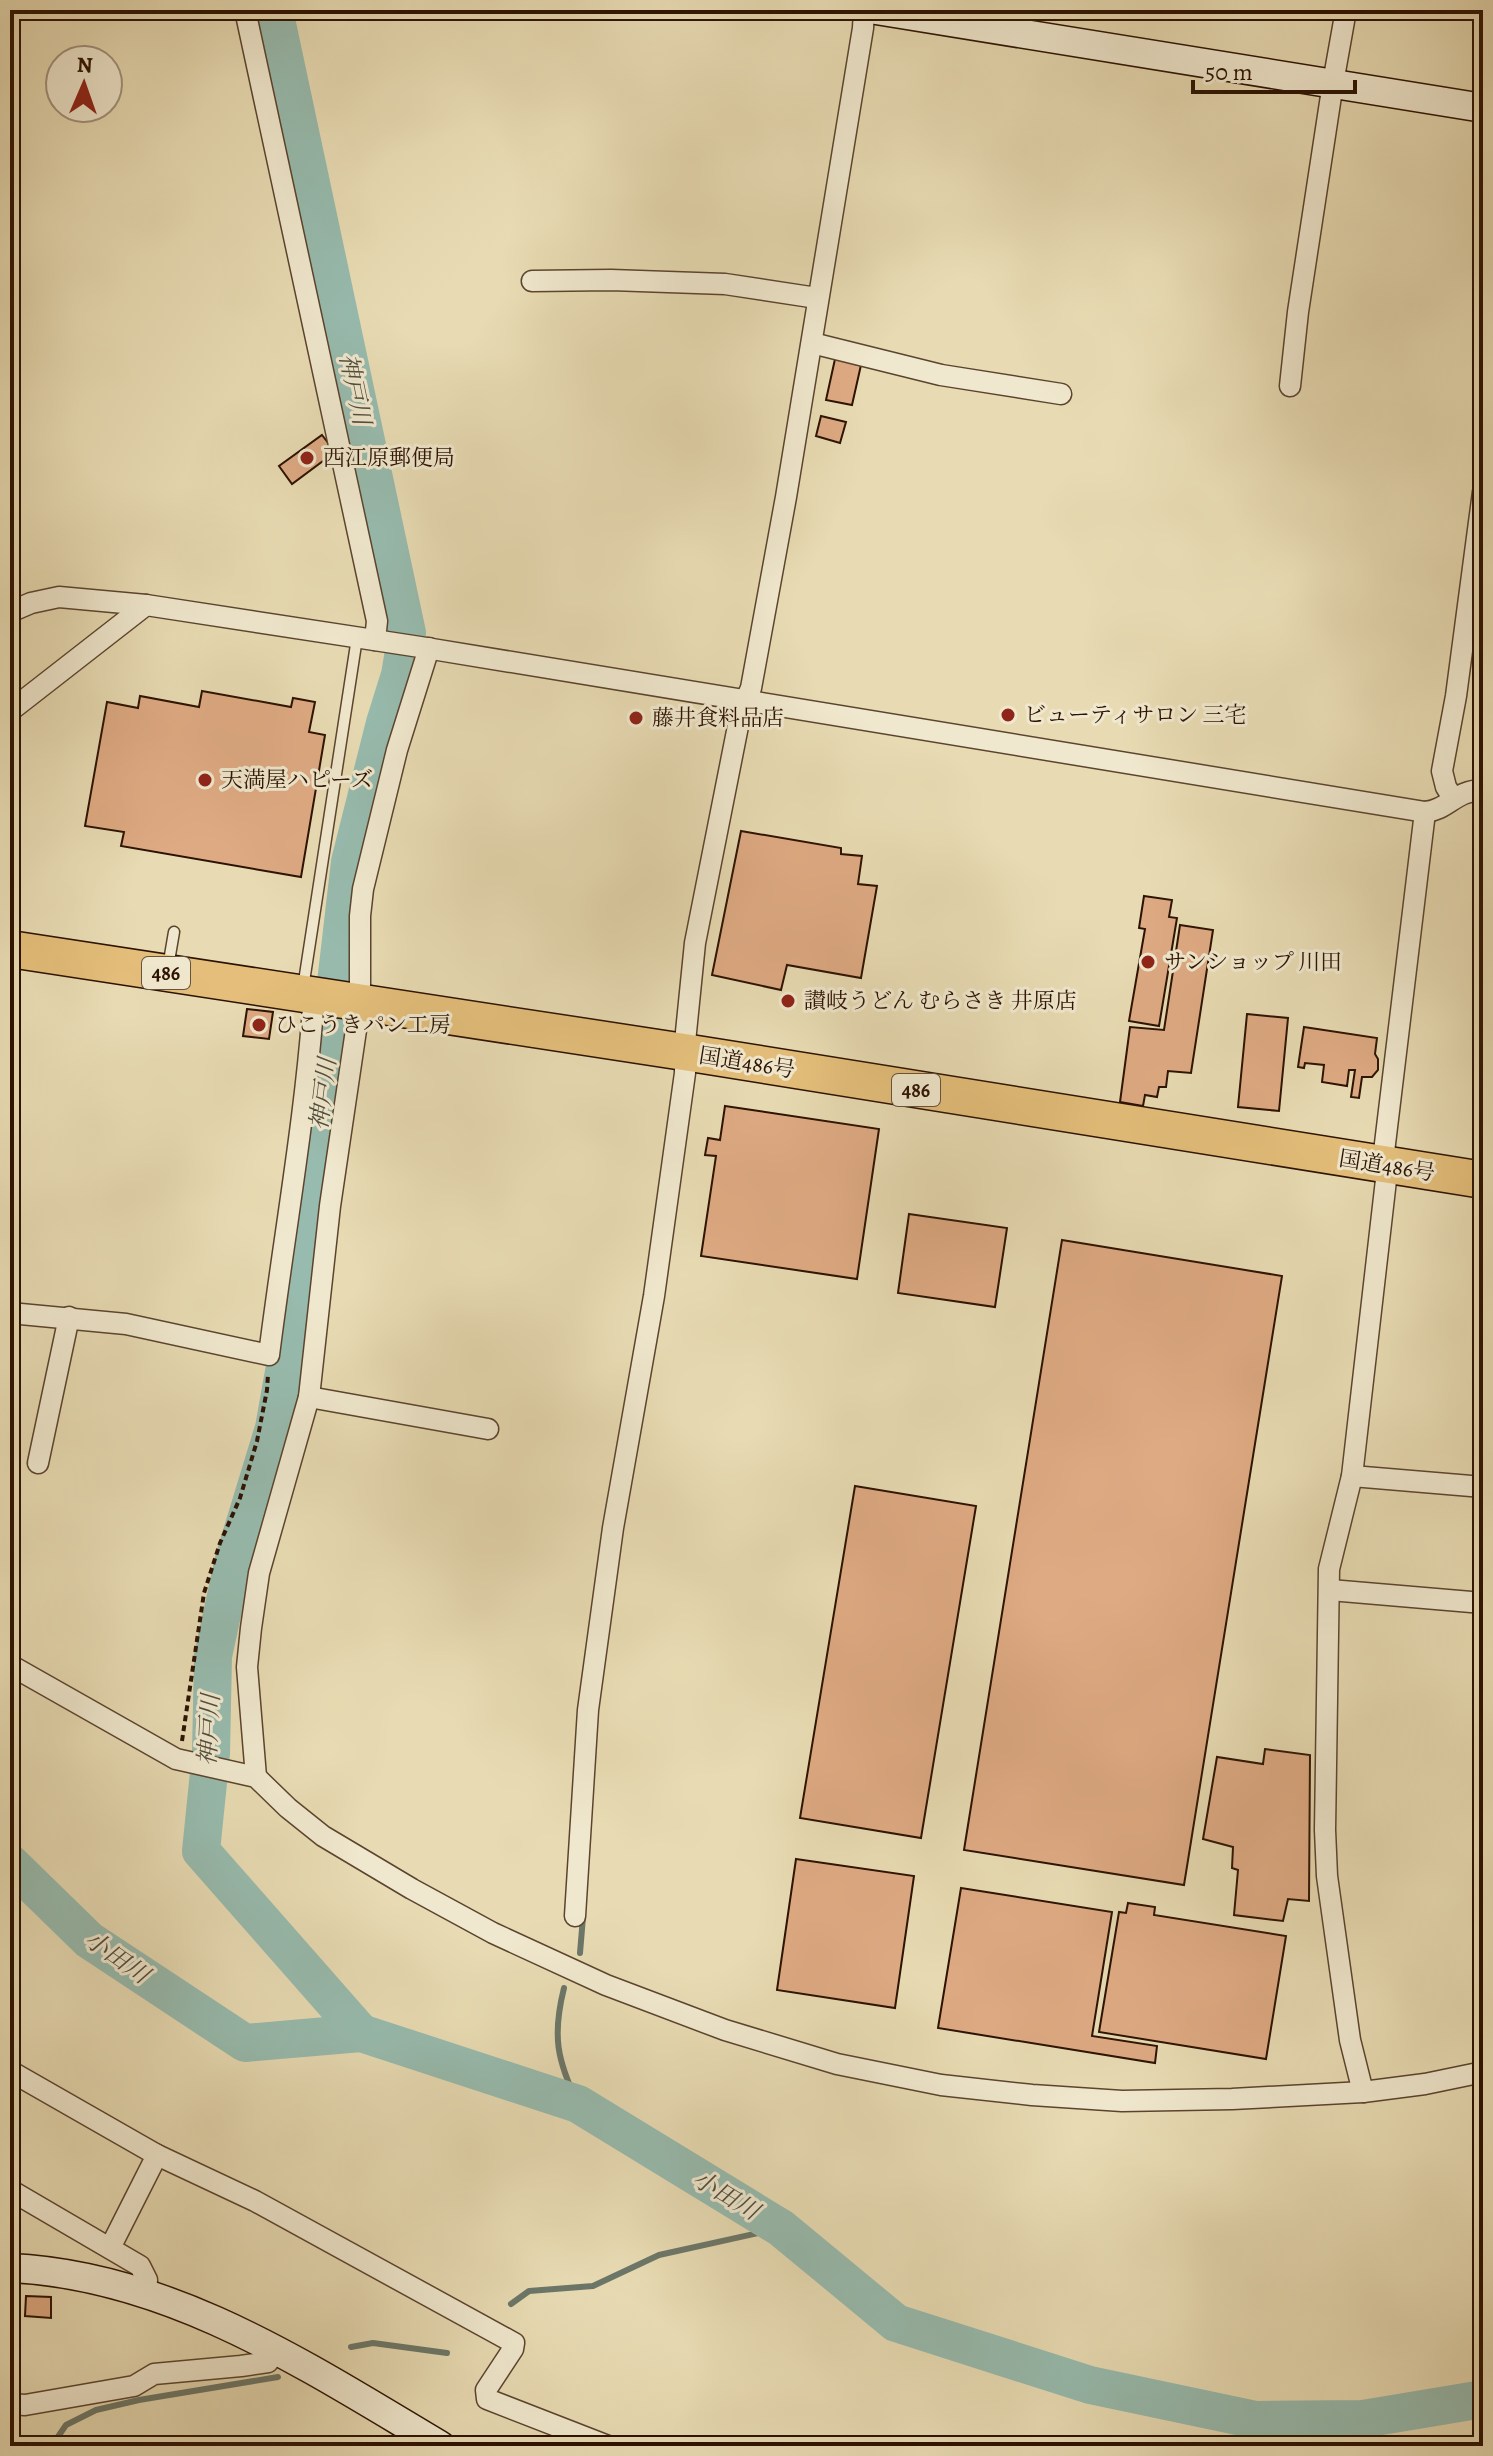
<svg xmlns="http://www.w3.org/2000/svg" width="1493" height="2456" viewBox="0 0 1493 2456" font-family="Alegreya,'Noto Serif JP',serif">
  <rect width="100%" height="100%" fill="#e8dbb3"/>
  <filter id="stains"><feTurbulence type="fractalNoise" baseFrequency=".0025" numOctaves="4"/><feColorMatrix values="0 0 0 0 .2 0 0 0 0 .09 0 0 0 0 .02 0 0 0 .5 -.17"/></filter>
  <radialGradient id="worn" r=".72"><stop offset=".6" stop-color="#630" stop-opacity="0"/><stop offset="1" stop-color="#630" stop-opacity=".3"/></radialGradient>
  <g fill="none" stroke-linecap="round" stroke-linejoin="round">
    <g stroke="#6c7769" stroke-width="6">
      <path d="M580,1953L583,1917"/>
      <path d="M564,1988C552,2036 557,2060 578,2104"/>
      <path d="M511,2304L529,2291L593,2286L659,2255L781,2228"/>
      <path d="M351,2347L373,2343L447,2353"/>
      <path d="M53,2444L66,2425L96,2410L139,2400L278,2377"/>
    </g>
    <g stroke="#97bbae" stroke-width="38">
      <path d="M274,10L407,633L400,675L385,723L350,862L304,1259L274,1428L234,1559L213,1656L211,1753L201,1851L361,2033"/>
      <path d="M10,1863L89,1940L245,2043L361,2033L578,2104L781,2228L896,2323L1090,2385L1256,2420L1363,2419L1483,2399"/>
    </g>
  </g>
  <g fill="#deaa83" stroke="#2c1202" stroke-width="2">
    <path d="M835,359L861,365L852,405L826,400Z"/>
    <path d="M821,416L846,422L840,443L816,436Z"/>
    <path d="M322,435L335,452L292,484L279,466Z"/>
    <path d="M202,691L291,707L293,698L315,702L309,732L325,735L301,877L121,846L124,832L85,826L107,702L138,708L140,696L199,707Z"/>
    <path d="M741,831L841,848V854L862,856L858,884L877,886L861,978L787,965L781,990L712,975Z"/>
    <path d="M1144,896L1172,900L1169,917L1177,918L1159,1026L1129,1021L1145,929L1139,928Z"/>
    <path d="M1180,925L1213,930L1191,1073L1168,1071L1166,1087H1159L1157,1097L1145,1095L1143,1106L1120,1102L1130,1027L1164,1030Z"/>
    <path d="M247,1009L273,1012L269,1039L243,1036Z"/>
    <path d="M1247,1014L1288,1018L1279,1111L1238,1107Z"/>
    <path d="M1304,1027L1377,1038L1375,1054L1378,1059V1070L1372,1077H1362L1359,1098L1351,1097L1355,1070H1349L1347,1086L1322,1082L1324,1065L1305,1063L1304,1068L1298,1067Z"/>
    <path d="M725,1106L879,1129L857,1279L701,1256L716,1156L705,1155L708,1138L720,1140Z"/>
    <path d="M909,1214L1007,1228L995,1307L898,1293Z"/>
    <path d="M1062,1240L1282,1276L1184,1885L964,1850Z"/>
    <path d="M855,1486L976,1506L921,1838L800,1818Z"/>
    <path d="M1265,1749L1310,1755L1309,1901L1288,1899L1283,1921L1234,1915L1238,1870L1232,1868L1233,1847L1203,1839L1217,1757L1263,1764Z"/>
    <path d="M796,1859L914,1876L895,2008L777,1990Z"/>
    <path d="M961,1888L1112,1912L1092,2036L1157,2046L1155,2063L938,2028Z"/>
    <path d="M1128,1903L1155,1907L1154,1915L1286,1936L1266,2059L1099,2032L1119,1912L1126,1913Z"/>
    <path d="M26,2296L51,2297V2318L25,2316Z"/>
    <path d="M10,2311H16L14,2356H10Z"/>
  </g>
  <g fill="none" stroke-linecap="round" stroke-linejoin="round">
    <defs>
      <g id="lane">
        <path d="M168,967L174,932"/>
        <path d="M303,988L357,638"/>
      </g>
      <g id="street">
        <path d="M245,10L377,621L375,640"/>
        <path d="M532,281L611,280L725,284L817,298"/>
        <path d="M812,343L941,375L1061,394"/>
        <path d="M1290,386L1298,312L1333,83L1346,10"/>
        <path d="M10,612L31,603L59,597L146,605L420,647L1425,812C1448,810 1455,790 1483,790"/>
        <path d="M10,711L146,605"/>
        <path d="M1453,798L1446,787L1442,771L1456,696L1483,492"/>
        <path d="M10,1313L126,1324L269,1355C284,1235 306,1116 314,995"/>
        <path d="M309,1397L488,1429"/>
        <path d="M38,1463L69,1317"/>
        <path d="M1352,1476L1483,1487"/>
        <path d="M1330,1590L1483,1603"/>
        <path d="M10,1665L176,1759L256,1777L288,1808L323,1836L412,1889L493,1933L606,1985L725,2030L837,2064L941,2085L1032,2095L1122,2101L1232,2099L1363,2092L1425,2084L1483,2072"/>
        <path d="M256,1777L247,1667L251,1628L259,1573L309,1397L330,1206L360,1003V916L363,889L397,750L429,648"/>
        <path d="M575,1916L588,1710L613,1528L654,1296L685,1073V1042L695,943L741,711L751,688L786,497L863,28L864,10"/>
        <path d="M10,2071L157,2155L110,2248"/>
        <path d="M1363,2092L1350,2040L1327,1876L1325,1830L1329,1569L1352,1476L1386,1180L1384,1152L1425,812"/>
        <path d="M155,2154L255,2201L514,2343L513,2349L486,2390L487,2399L608,2446"/>
        <path d="M10,2190L140,2266L147,2280L146,2293"/>
        <path d="M10,2404L25,2405L134,2386L154,2374L241,2366L268,2362L277,2349"/>
      </g>
      <g id="secondary">
        <path d="M876,10L1483,108"/>
        <path d="M10,2268C170,2275 308,2367 441,2446"/>
      </g>
      <path id="highway" d="M10,949L684,1052L1483,1180"/>
    </defs>
    <use href="#lane" stroke="#5b442e" stroke-width="13"/>
    <use href="#street" stroke="#5b442e" stroke-width="23"/>
    <use href="#secondary" stroke="#2c1202" stroke-width="31"/>
    <use href="#highway" stroke="#2c1202" stroke-width="39"/>
    <path stroke="#2c1202" stroke-width="4" stroke-dasharray="6 4" stroke-linecap="butt" d="M182,1741L204,1593L220,1543L240,1498L257,1441L267,1390L268,1374"/>
    <use href="#lane" stroke="#f0e8ce" stroke-width="10"/>
    <use href="#street" stroke="#f0e8ce" stroke-width="20"/>
    <use href="#secondary" stroke="#f0e8ce" stroke-width="28"/>
    <use href="#highway" stroke="#e4be7a" stroke-width="36"/>
  </g>
  <g fill="#8f2418" stroke="#f0e8ce" stroke-width="3">
    <circle cx="307" cy="458" r="8"/>
    <circle cx="1008" cy="715" r="8"/>
    <circle cx="636" cy="718" r="8"/>
    <circle cx="205" cy="780" r="8"/>
    <circle cx="1148" cy="962" r="8"/>
    <circle cx="788" cy="1001" r="8"/>
    <circle cx="259" cy="1025" r="8"/>
  </g>
  <g text-anchor="middle" dominant-baseline="central" stroke-width="6" stroke-linejoin="round" paint-order="stroke">
    <g fill="#f0e8ce" stroke="#67523f" stroke-width="2">
      <rect x="142" y="957" width="48" height="32" rx="6"/>
      <rect x="892" y="1074" width="48" height="32" rx="6"/>
    </g>
    <g font-size="20" font-weight="bold" fill="#2c1202">
      <text x="166" y="973">486</text>
      <text x="916" y="1090">486</text>
    </g>
    <g font-size="22" fill="#2c1202" stroke="#f0e8ce" text-anchor="start">
      <text x="323" y="458">西江原郵便局</text>
      <text x="1024" y="715">ビューティサロン 三宅</text>
      <text x="652" y="718">藤井食料品店</text>
      <text x="221" y="780">天満屋ハピーズ</text>
      <text x="1164" y="962">サンショップ 川田</text>
      <text x="804" y="1001">讃岐うどん むらさき 井原店</text>
      <text x="275" y="1025">ひこうきパン工房</text>
    </g>
    <g font-size="22" fill="#2c1202" stroke="#f0e8ce">
      <text transform="translate(747 1063) rotate(9)">国道486号</text>
      <text transform="translate(1387 1166) rotate(9)">国道486号</text>
    </g>
    <g font-size="24" font-style="italic" fill="#514d3e" stroke="#f0e8ce">
      <text transform="translate(355 389) rotate(78)">神戸川</text>
      <text transform="translate(323 1094) rotate(-83)">神戸川</text>
      <text transform="translate(209 1730) rotate(-87)">神戸川</text>
      <text transform="translate(117 1957) rotate(35)">小田川</text>
      <text transform="translate(726 2195) rotate(31)">小田川</text>
    </g>
  </g>
  <rect width="1493" height="2456" fill="none" stroke="#e8dbb3" stroke-width="40"/>
  <rect x="12" y="12" width="1469" height="2432" fill="none" stroke="#2c1202" stroke-width="4"/>
  <rect x="20" y="20" width="1453" height="2416" fill="none" stroke="#2c1202" stroke-width="2"/>
  <g transform="translate(84 84) rotate(2)"><circle r="38" fill="#f0e8ce" stroke="#a2927c" stroke-width="2"/>
  <path d="M0-6L14 30L0 20L-14 30Z" fill="#8f2418"/>
  <text y="-12" font-size="22" font-weight="bold" text-anchor="middle" fill="#2c1202">N</text>
  </g>
  <path d="M1193 80v12h162v-12" fill="none" stroke="#2c1202" stroke-width="4"/>
  <text x="1205" y="80" font-size="24" fill="#2c1202" stroke="#f0e8ce" stroke-width="6" paint-order="stroke">50 m</text>
  <rect width="100%" height="100%" filter="url(#stains)"/>
  <rect width="100%" height="100%" fill="url(#worn)"/>
</svg>
